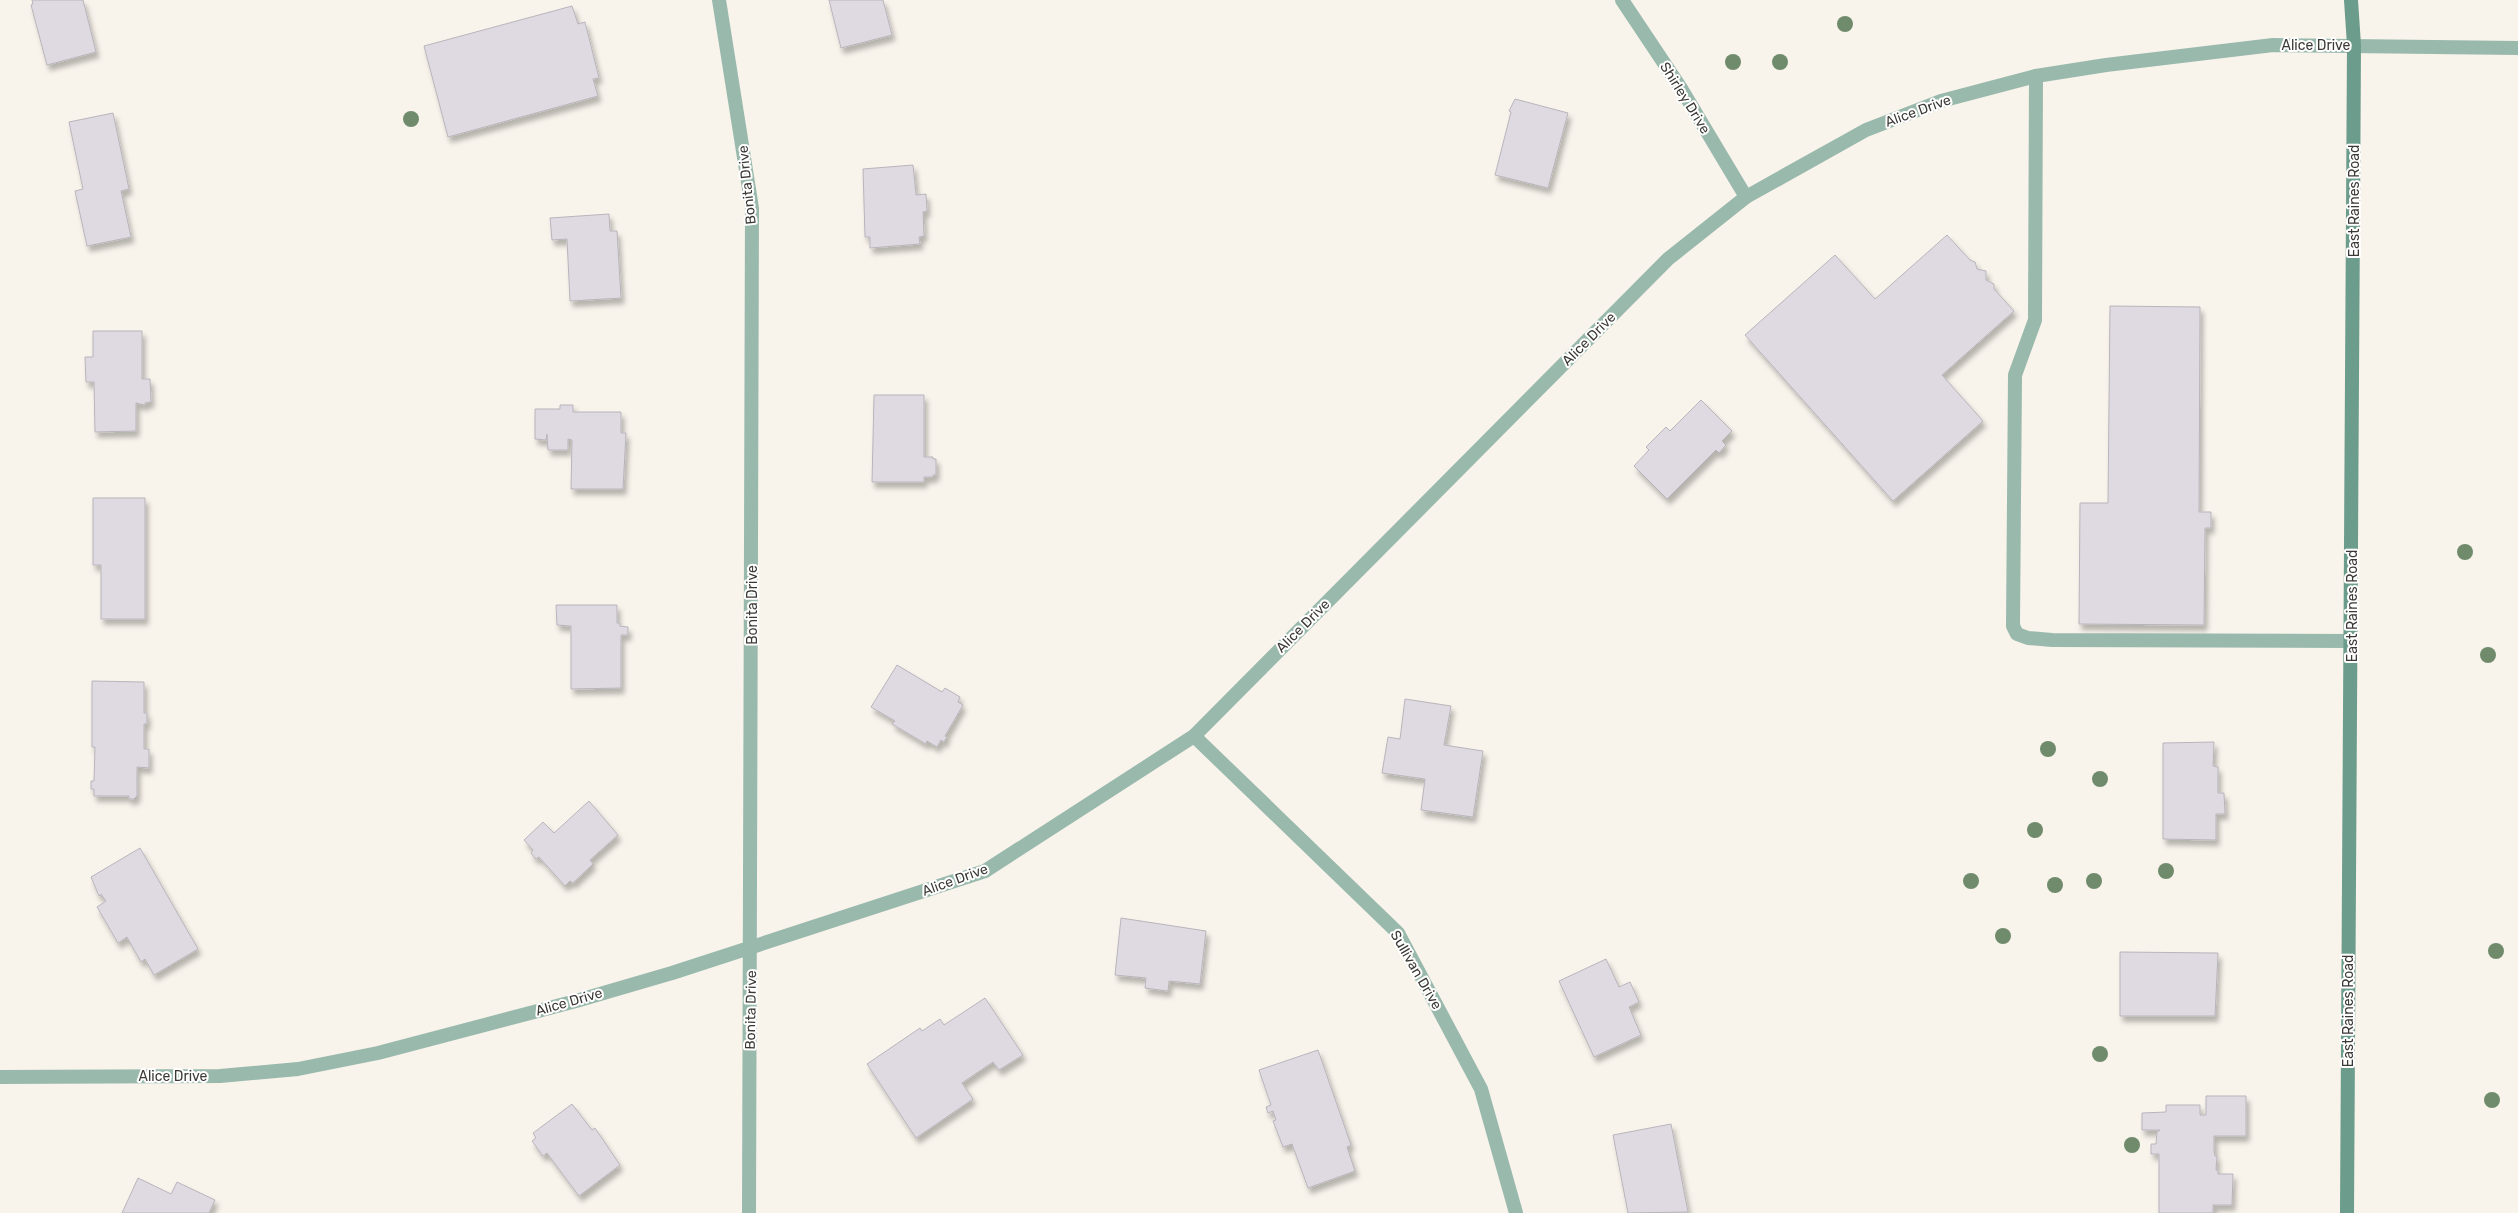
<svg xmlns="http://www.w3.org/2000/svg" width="2518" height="1213" viewBox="0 0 2518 1213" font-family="Rubik,sans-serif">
  <defs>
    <filter id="shadow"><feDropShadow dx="3" dy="5.5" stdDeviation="2.5" flood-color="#0004"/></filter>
  </defs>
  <rect width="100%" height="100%" fill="#f8f3eb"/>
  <g fill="#dfdae1" stroke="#b9b4bb" filter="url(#shadow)">
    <path d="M32,0H83L96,52L47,65L31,5L33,4Z"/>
    <path d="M829,0H883L892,35L841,48Z"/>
    <path d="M572,6L578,24L585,22L599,78L593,79L598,96L448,137L424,46Z"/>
    <path d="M1515,99L1568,113L1548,188L1495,175L1511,112L1509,111Z"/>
    <path d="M113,113L129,189L121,191L131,237L87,246L75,191L83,189L69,122Z"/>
    <path d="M913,165L916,195L926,194L927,211L923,212L924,236L919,237L920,244L870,248V237H865L863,169Z"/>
    <path d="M609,214L610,231H617L621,298L570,301L567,239L552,240L550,218Z"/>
    <path d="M1947,235L1970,260L1975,262L1977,269L1986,271V280L1994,284V289L2014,311L1942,375L1983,421L1893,501L1745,335L1835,255L1875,299Z"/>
    <path d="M2110,306L2200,307L2199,512H2211V528H2205L2204,625L2079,624L2080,503H2108Z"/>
    <path d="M93,331H142V379H150L151,402L145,403V405L136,403V431L95,432L94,382H86L85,357H93Z"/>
    <path d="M874,395H924V457H933V459H936V475H933V477H924V482H872Z"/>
    <path d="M1701,400L1732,431L1722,441L1726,445L1719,453L1716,450L1667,499L1634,466L1649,450L1646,447L1666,427L1670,431Z"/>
    <path d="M560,405H573V412H621V433H626L623,489H571L572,440L568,439V450H548L547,434L546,440L535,439V409H560Z"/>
    <path d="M93,498H145V619H101V565H93Z"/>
    <path d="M556,605H617V623H620V626L628,627V635H621V688L571,689V626L557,625Z"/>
    <path d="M897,665L942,692L945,688L960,697L958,702L963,705L945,736L947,737L944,742L941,740L937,747L927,741L926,744L892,724L895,721L871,707Z"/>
    <path d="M92,681L144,682V713H147V724H144V749H149V768L137,767V796L134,799H129V796H94V789H91V781H94L95,747H92Z"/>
    <path d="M1405,699L1451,706L1444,745L1483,751L1473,817L1421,810L1425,779L1382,773L1388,737L1400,739Z"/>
    <path d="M2214,742L2213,766L2218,767V793H2224L2225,814H2216V840L2163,839V743Z"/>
    <path d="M589,801L618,835L590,860L593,864L573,883L570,881L565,886L539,857L536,859L531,853L533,850L524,840L543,822L554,833Z"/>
    <path d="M140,848L198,949L154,975L145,959L141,962L127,937L118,943L97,907L106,901L101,894L99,896L91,877Z"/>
    <path d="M1121,918L1206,931L1200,984L1169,981L1168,991L1145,988L1146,978L1115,975Z"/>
    <path d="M2120,952L2218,953L2215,1016H2120Z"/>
    <path d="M1606,959L1619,987L1630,982L1639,1002L1629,1007L1641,1035L1594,1057L1559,981Z"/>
    <path d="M985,998L1023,1055L999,1070L993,1062L962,1083L973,1099L916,1138L867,1064L920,1028L922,1031L940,1019L944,1025Z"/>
    <path d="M1318,1050L1351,1145L1347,1147L1355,1171L1308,1188L1292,1144L1283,1147L1273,1121L1276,1120L1273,1111L1268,1113L1266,1107L1271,1105L1259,1070Z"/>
    <path d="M2206,1096H2246V1136H2214V1151L2215,1156H2217L2216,1170H2218V1174H2233L2232,1205H2213V1213H2159V1154H2151V1144H2156L2157,1132L2160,1130H2142V1113L2166,1112V1105H2200V1115H2206Z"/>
    <path d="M572,1104L592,1130L595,1128L620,1165L579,1196L547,1153L543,1156L532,1141L536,1138L533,1133Z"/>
    <path d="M1671,1124L1688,1212L1628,1213L1613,1135Z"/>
    <path d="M138,1178L171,1194L177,1182L215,1200L209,1213H122Z"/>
  </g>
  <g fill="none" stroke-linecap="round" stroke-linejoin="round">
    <path stroke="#99b9ad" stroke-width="14" d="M2036,76L2035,320L2015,375L2013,626L2017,634L2028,638L2052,640L2351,641"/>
    <g stroke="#99b9ad" stroke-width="14">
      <path d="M719,0L752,208L749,1213"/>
      <path d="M1622,0L1682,90L1746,197"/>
      <path d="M1194,736L1398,933L1481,1089L1516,1213"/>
      <path d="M0,1077L220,1076L298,1069L378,1053L576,1001L672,973L985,871L1194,736L1668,259L1746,197L1866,130L1941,101L2036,76L2106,65L2273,45L2518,48"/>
    </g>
    <path stroke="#6c9c8b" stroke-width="14" d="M2347,1213L2354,45L2351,0"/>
  </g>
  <g fill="#708b6c">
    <circle cx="1845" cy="24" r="8"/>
    <circle cx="1733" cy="62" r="8"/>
    <circle cx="1780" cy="62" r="8"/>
    <circle cx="411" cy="119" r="8"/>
    <circle cx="2465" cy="552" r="8"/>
    <circle cx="2488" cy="655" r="8"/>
    <circle cx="2048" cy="749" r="8"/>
    <circle cx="2100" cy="779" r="8"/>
    <circle cx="2035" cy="830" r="8"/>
    <circle cx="2166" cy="871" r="8"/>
    <circle cx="1971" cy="881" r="8"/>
    <circle cx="2094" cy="881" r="8"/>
    <circle cx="2055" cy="885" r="8"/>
    <circle cx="2003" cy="936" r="8"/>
    <circle cx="2496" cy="951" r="8"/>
    <circle cx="2100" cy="1054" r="8"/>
    <circle cx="2492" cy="1100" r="8"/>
    <circle cx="2132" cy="1145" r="8"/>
  </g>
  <g text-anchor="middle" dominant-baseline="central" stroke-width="4" stroke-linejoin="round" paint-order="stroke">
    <g font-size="14" fill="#3b3936" stroke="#fff">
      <text x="2316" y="45">Alice Drive</text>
      <text transform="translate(1685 98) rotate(58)">Shirley Drive</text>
      <text transform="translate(1918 111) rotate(-20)">Alice Drive</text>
      <text transform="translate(747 185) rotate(-96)">Bonita Drive</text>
      <text transform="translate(2354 201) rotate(-90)">East Raines Road</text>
      <text transform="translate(1589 339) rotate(-45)">Alice Drive</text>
      <text transform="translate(752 605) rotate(-90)">Bonita Drive</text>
      <text transform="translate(2352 606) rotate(-90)">East Raines Road</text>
      <text transform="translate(1303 626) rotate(-45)">Alice Drive</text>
      <text transform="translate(955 880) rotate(-20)">Alice Drive</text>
      <text transform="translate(1416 970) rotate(60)">Sullivan Drive</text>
      <text transform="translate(569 1002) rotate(-16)">Alice Drive</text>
      <text transform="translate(751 1010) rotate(-89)">Bonita Drive</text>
      <text transform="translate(2348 1011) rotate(-90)">East Raines Road</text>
      <text x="173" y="1076">Alice Drive</text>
    </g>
  </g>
</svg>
